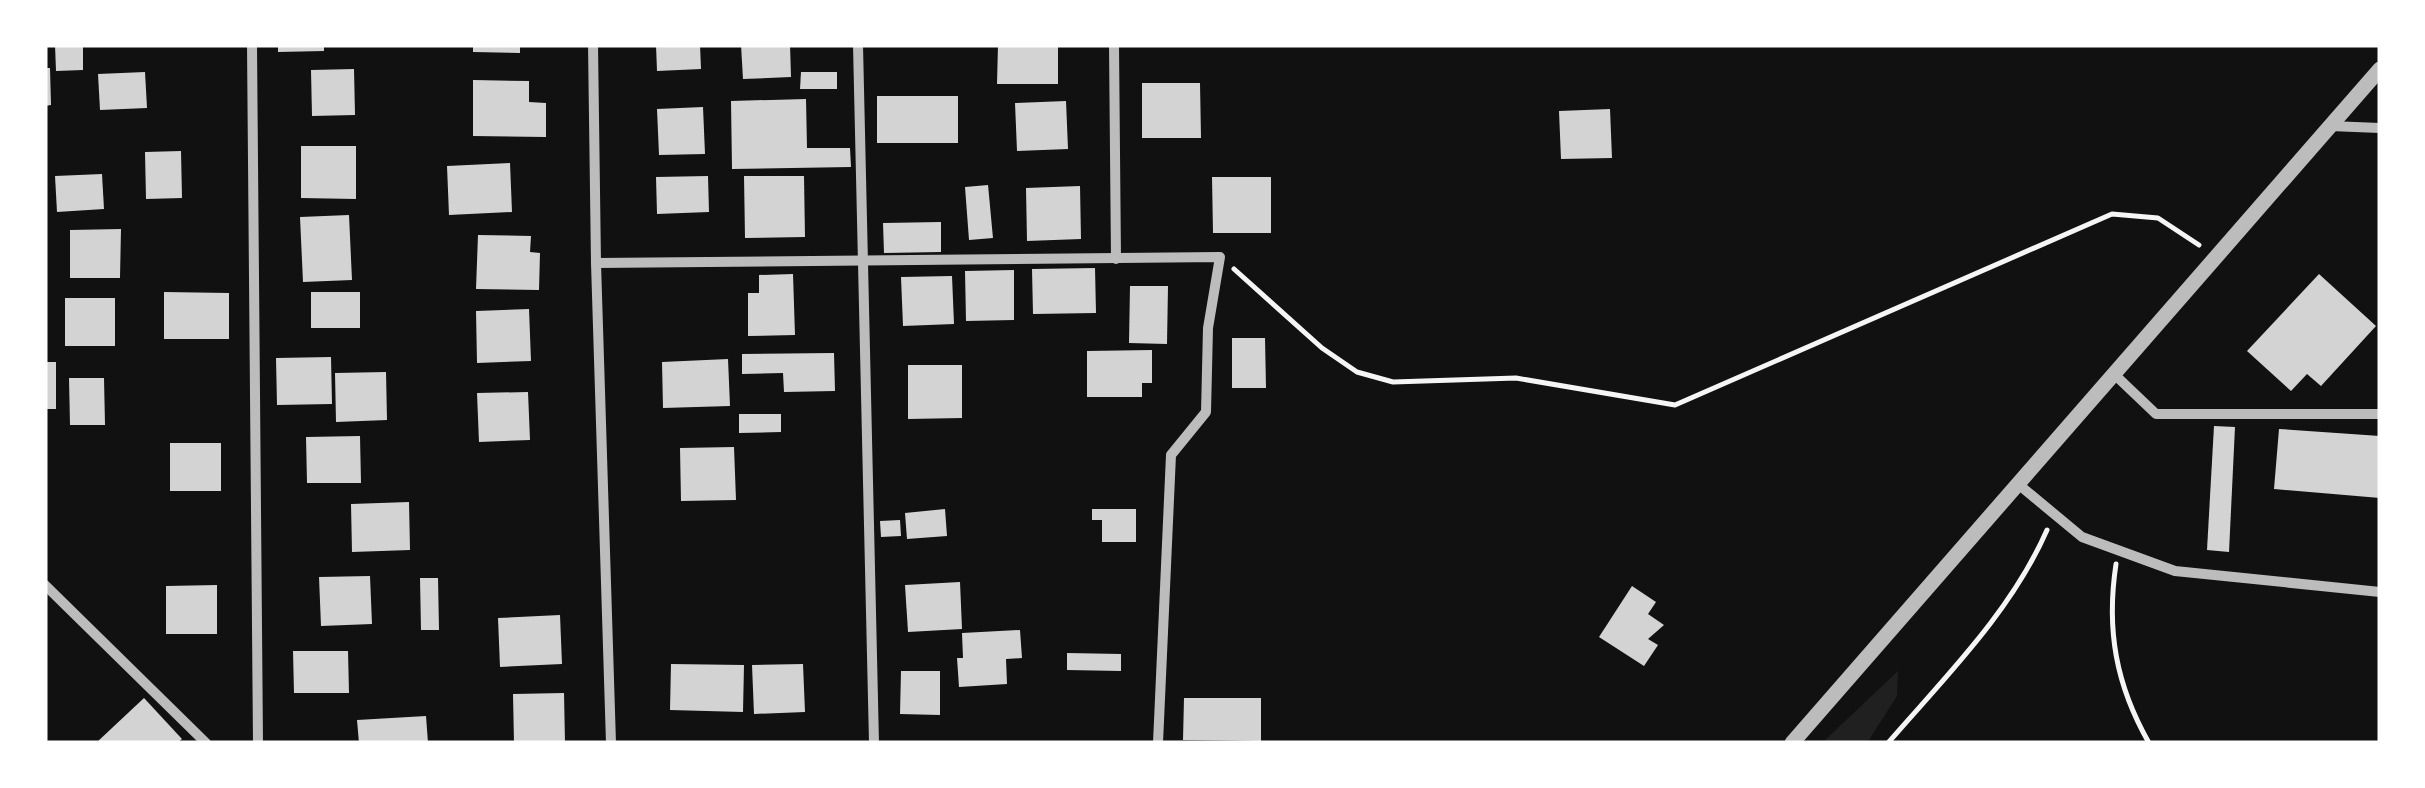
<svg xmlns="http://www.w3.org/2000/svg" width="2425" height="788" viewBox="0 0 2425 788" font-family="'Open Sans',sans-serif">
  <rect width="100%" height="100%" fill="#111"/>
  <path fill="#202020" d="M1898,671L1897,696L1867,743H1822Z"/>
  <g fill="#d3d3d3">
    <path d="M55,45H83V70L56,71Z"/>
    <path d="M278,45H324V51L278,52Z"/>
    <path d="M473,45H520V53L473,52Z"/>
    <path d="M656,45H700L701,69L657,71Z"/>
    <path d="M741,45H790L791,77L743,79Z"/>
    <path d="M998,45H1058V84H997Z"/>
    <path d="M45,68H50L51,105L45,106Z"/>
    <path d="M354,69L355,115L312,116L311,70Z"/>
    <path d="M145,72L147,108L100,110L98,74Z"/>
    <path d="M801,72H837V89H800Z"/>
    <path d="M473,80L529,81V102L546,103V137L473,136Z"/>
    <path d="M1142,83H1200L1201,138H1142Z"/>
    <rect x="877" y="96" width="81" height="47"/>
    <path d="M806,99L807,148H850L851,167L732,169L731,101Z"/>
    <path d="M1066,101L1068,149L1017,151L1015,103Z"/>
    <path d="M703,107L705,154L659,155L657,109Z"/>
    <path d="M1610,109L1612,158L1561,159L1559,111Z"/>
    <path d="M301,146H356V199L301,198Z"/>
    <path d="M181,151L182,198L146,199L145,152Z"/>
    <path d="M510,163L512,212L449,215L447,166Z"/>
    <path d="M102,174L104,209L57,212L55,176Z"/>
    <path d="M708,176L709,212L657,214L656,177Z"/>
    <path d="M744,176H804L805,237L745,238Z"/>
    <path d="M1212,177H1271V233H1213Z"/>
    <path d="M988,185L993,238L969,240L965,187Z"/>
    <path d="M1080,186L1081,239L1027,241L1026,188Z"/>
    <path d="M349,215L352,280L303,282L300,217Z"/>
    <path d="M941,222V252L884,253L883,223Z"/>
    <path d="M121,229L120,278H70V230Z"/>
    <path d="M478,235L531,236L530,252L540,253L539,290L476,289Z"/>
    <path d="M1095,268L1096,313L1033,314L1032,269Z"/>
    <path d="M1014,270V320L966,321L965,271Z"/>
    <path d="M793,274L795,335L748,336V293H759V275Z"/>
    <path d="M2319,274L2376,326L2321,386L2307,374L2291,391L2247,351Z"/>
    <path d="M952,276L954,324L903,326L901,277Z"/>
    <path d="M1130,286H1168L1167,344L1129,343Z"/>
    <path d="M164,292L229,293V339H164Z"/>
    <rect x="311" y="292" width="49" height="36"/>
    <rect x="65" y="298" width="50" height="48"/>
    <path d="M529,309L531,361L477,363L476,311Z"/>
    <path d="M1232,338H1265L1266,388H1232Z"/>
    <path d="M1152,350V383H1142V397H1087V351Z"/>
    <path d="M834,353L835,391L784,392L783,373L742,374V354Z"/>
    <path d="M331,357L332,404L277,405L276,358Z"/>
    <path d="M728,359L730,406L663,408L662,362Z"/>
    <rect x="45" y="362" width="11" height="47"/>
    <path d="M908,365H962V418L908,419Z"/>
    <path d="M386,372L387,420L336,422L335,373Z"/>
    <path d="M69,378H104L105,425H70Z"/>
    <path d="M528,392L530,440L479,442L477,393Z"/>
    <path d="M739,414H781V432L739,433Z"/>
    <path d="M2214,426L2235,427L2229,552L2207,550Z"/>
    <path d="M2279,429L2380,436V498L2274,489Z"/>
    <path d="M360,436L361,483H307L306,437Z"/>
    <rect x="170" y="443" width="51" height="48"/>
    <path d="M734,447L736,500L681,501L680,448Z"/>
    <path d="M409,502L410,550L352,552L351,504Z"/>
    <path d="M945,509L947,536L907,539L905,513Z"/>
    <path d="M1092,509H1136V542H1102V520H1092Z"/>
    <path d="M900,520L901,536L881,537L880,521Z"/>
    <path d="M370,576L372,624L321,626L319,577Z"/>
    <path d="M420,578H438L439,630H421Z"/>
    <path d="M960,582L962,629L908,632L905,585Z"/>
    <path d="M217,585V634H166V586Z"/>
    <path d="M1632,586L1656,602L1648,614L1664,625L1648,639L1658,645L1644,666L1599,637Z"/>
    <path d="M560,615L562,664L500,667L498,618Z"/>
    <path d="M1020,630L1022,658L1006,659L1007,684L959,687L957,658H963L962,633Z"/>
    <path d="M293,651H348L349,693H294Z"/>
    <path d="M1067,653L1121,654V671L1067,670Z"/>
    <path d="M671,664L744,665L743,712L670,710Z"/>
    <path d="M803,664L805,712L754,714L752,665Z"/>
    <path d="M901,671H940V715L900,714Z"/>
    <path d="M564,693L565,743H514L513,694Z"/>
    <path d="M144,698L182,739L177,743H96Z"/>
    <path d="M1184,698H1261V741L1183,740Z"/>
    <path d="M426,716L428,743H359L357,720Z"/>
  </g>
  <g fill="none" stroke-linecap="round" stroke-linejoin="round">
    <g stroke="#f5f5f5" stroke-width="5">
      <path d="M1234,269L1322,348L1357,372L1393,382L1516,378L1675,405L2112,214L2158,218L2199,245"/>
      <path d="M2116,564C2106,630 2116,685 2149,743"/>
      <path d="M1888,743C1946,676 2011,612 2047,530"/>
    </g>
    <g stroke="#bcbcbc" stroke-width="10">
      <path d="M252,45L258,743"/>
      <path d="M593,45L596,263L611,743"/>
      <path d="M858,45L874,743"/>
      <path d="M1114,45L1116,259"/>
      <path d="M2330,126L2380,128"/>
      <path d="M596,263L1220,257L1208,328L1206,412L1171,455L1158,743"/>
      <path d="M2114,374L2156,414H2380"/>
      <path d="M2018,484L2082,537L2175,571L2380,592"/>
      <path d="M45,585L206,743"/>
    </g>
    <path stroke="#bcbcbc" stroke-width="15" d="M1792,743L2380,69"/>
  </g>
  <rect width="2425" height="788" fill="none" stroke="#ffffff" stroke-width="95"/>
</svg>
